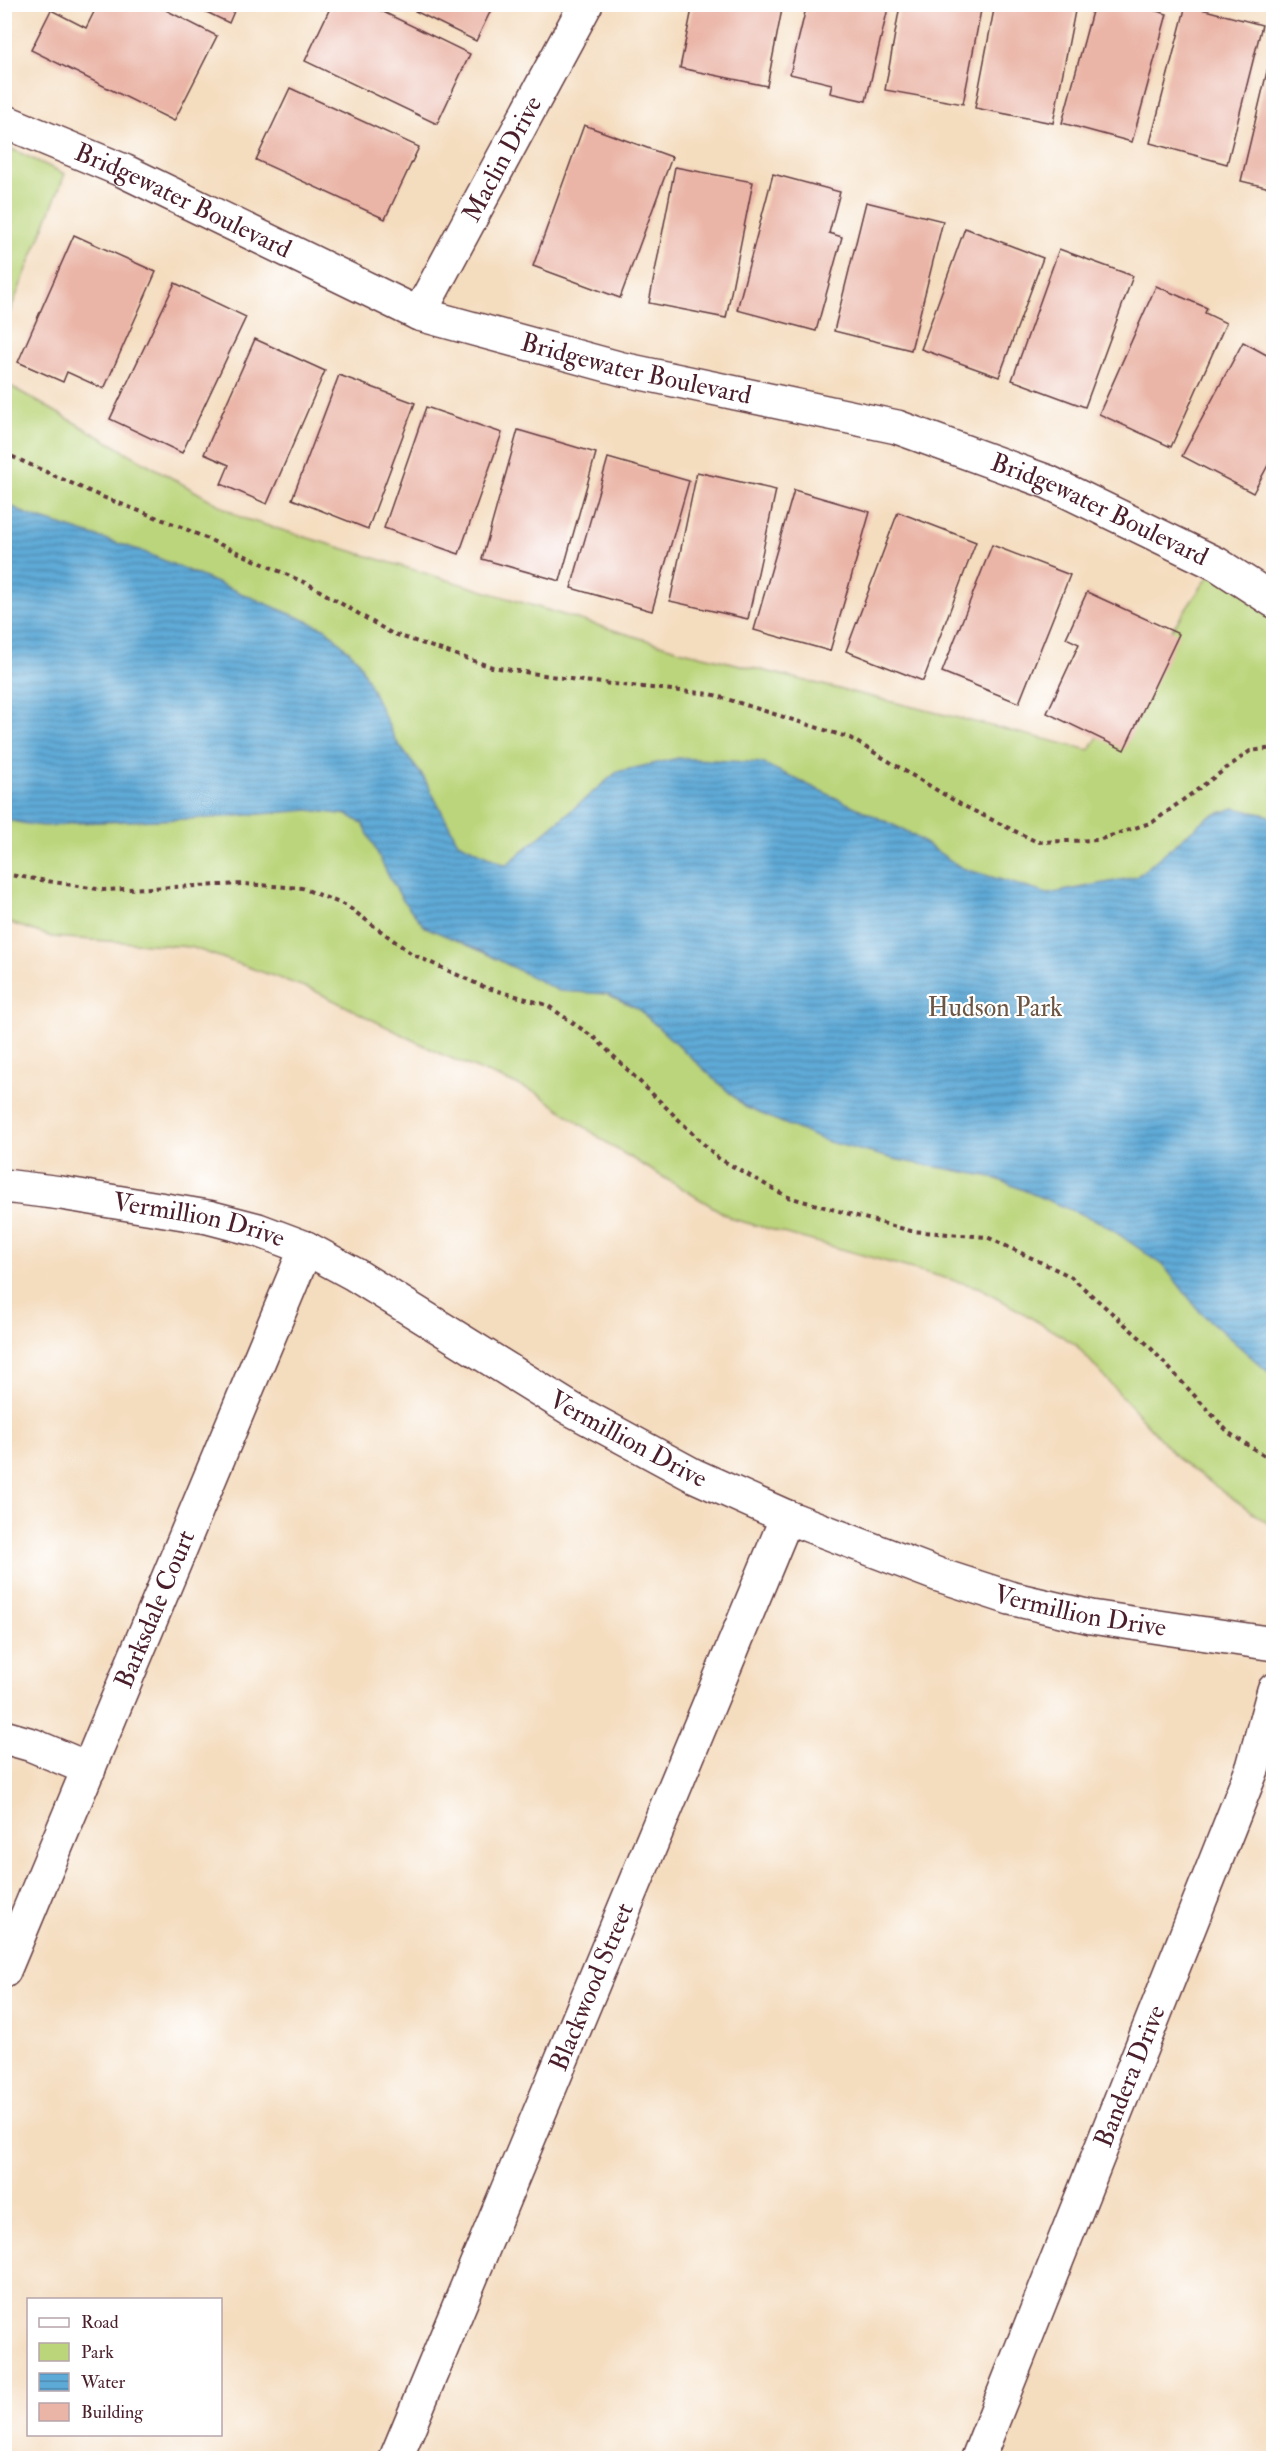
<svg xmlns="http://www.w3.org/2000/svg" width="1278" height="2463" viewBox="0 0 1278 2463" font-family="'IM FELL Double Pica',serif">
  <defs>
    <pattern id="water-rules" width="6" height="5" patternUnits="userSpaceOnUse" patternTransform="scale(1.5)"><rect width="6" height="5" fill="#5eaad7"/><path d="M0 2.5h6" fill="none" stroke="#508aaf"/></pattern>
  </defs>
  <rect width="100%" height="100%" fill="#fff"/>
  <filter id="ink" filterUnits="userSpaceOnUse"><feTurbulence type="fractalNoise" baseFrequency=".0167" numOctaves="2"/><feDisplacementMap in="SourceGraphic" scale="12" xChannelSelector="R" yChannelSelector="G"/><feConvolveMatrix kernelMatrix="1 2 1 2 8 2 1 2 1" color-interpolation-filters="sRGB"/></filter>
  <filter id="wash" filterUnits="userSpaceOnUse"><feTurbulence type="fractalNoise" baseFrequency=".008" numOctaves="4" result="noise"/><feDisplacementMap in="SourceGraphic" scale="24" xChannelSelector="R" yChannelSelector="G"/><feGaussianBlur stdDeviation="1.35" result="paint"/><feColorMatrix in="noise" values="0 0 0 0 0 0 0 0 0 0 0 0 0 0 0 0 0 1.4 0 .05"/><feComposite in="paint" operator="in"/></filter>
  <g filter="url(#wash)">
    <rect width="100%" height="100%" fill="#f4dcbe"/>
    <g fill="#bbd57b" stroke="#827a53" stroke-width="1.5">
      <path d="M5,146L65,174L5,324Z"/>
      <path d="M5,383L242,518L683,651L1089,750L1217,564L1273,603V1527L1179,1460L1075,1344L981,1288L733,1219L613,1147L537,1093L443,1055L313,990L191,947L52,937L5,921Z"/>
    </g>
    <path fill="url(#water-rules)" stroke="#546481" stroke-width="1.5" d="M4,502L26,514L139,550L326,629L358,660L396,741L424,778L458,842L506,865L617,772L678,758L762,763L908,832L962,868L1048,894L1136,877L1208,817L1234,808L1267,815L1273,819V1376L1200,1312L1163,1265L1102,1223L992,1177L898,1160L825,1141L745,1107L637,1008L607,994L559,991L483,952L425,927L404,902L388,875L363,824L348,815L309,810L211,818L74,823C49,828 29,826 5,819Z"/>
    <g id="blocks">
      <g fill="#eab4a6">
        <path d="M98,4H154L217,36L174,121L31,50L51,10L86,28Z"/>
        <path d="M190,4H237L229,23Z"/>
        <path d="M332,4H367L470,54L437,124L305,61Z"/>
        <path d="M401,4H494L476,41Z"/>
        <path d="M693,4H783L767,86L680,68Z"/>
        <path d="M807,4H889L866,101L830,93L832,84L790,74Z"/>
        <path d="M995,4L1076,6L1053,123L975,108Z"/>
        <path d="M1094,4H1132L1167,14L1132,142L1062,123Z"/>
        <path d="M900,5H982L963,104L885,90Z"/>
        <path d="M1186,5L1262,25L1227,164L1150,143Z"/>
        <path d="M1273,46H1274V189L1241,181Z"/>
        <path d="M290,88L419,147L385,219L256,160Z"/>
        <path d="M584,125L672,157L620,298L533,266Z"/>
        <path d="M675,167L753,182L726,318L649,303Z"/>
        <path d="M773,174L840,192L829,233L842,237L816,331L737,310Z"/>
        <path d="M866,202L943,221L911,350L834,331Z"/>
        <path d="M965,228L1043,258L999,377L921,349Z"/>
        <path d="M74,235L156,272L104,389L67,372L63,382L18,362Z"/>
        <path d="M1059,249L1133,276L1085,407L1012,380Z"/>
        <path d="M175,283L246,317L182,453L110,419Z"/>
        <path d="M1156,286L1207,308L1205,313L1226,323L1171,447L1099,414Z"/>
        <path d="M255,339L325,371L267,504L221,484L229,465L204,454Z"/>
        <path d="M1243,342L1274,359V454L1253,493L1182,456Z"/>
        <path d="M339,375L415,403L368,529L292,499Z"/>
        <path d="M426,407L502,433L459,554L384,528Z"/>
        <path d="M518,430L596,453L560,581L482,559Z"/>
        <path d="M608,458L689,481L652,611L571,588Z"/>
        <path d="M697,472L776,490L748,619L670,601Z"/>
        <path d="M794,490L870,512L830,651L754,630Z"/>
        <path d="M898,512L976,542L923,681L846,651Z"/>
        <path d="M992,545L1070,575L1019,703L942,672Z"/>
        <path d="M1087,592L1179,634L1124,750L1047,713L1079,644L1066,638Z"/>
      </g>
    </g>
  </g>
  <g filter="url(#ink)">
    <use href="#blocks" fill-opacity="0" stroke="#643b41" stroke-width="1.5"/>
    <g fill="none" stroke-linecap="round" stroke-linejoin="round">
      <defs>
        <g id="minor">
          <path id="s1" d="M4,121L124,171L419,314L622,369L897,427L1048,482L1217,564L1274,601"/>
          <path id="s2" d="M419,314L586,4"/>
          <path id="s3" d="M4,1186L61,1193L208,1217L258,1230L306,1248L354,1274L571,1409L693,1475L787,1517L939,1575L1010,1598L1091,1617L1274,1644"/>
          <path d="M4,1737L32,1745L89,1769"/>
          <path id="s4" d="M4,1971L306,1248"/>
          <path id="s5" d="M396,2458L787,1517"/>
          <path id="s6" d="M978,2458L1253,1767L1274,1690"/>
        </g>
      </defs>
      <use href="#minor" stroke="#643b41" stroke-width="36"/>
      <g stroke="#643b41" stroke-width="4" stroke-dasharray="4.5 4.5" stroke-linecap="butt">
        <path d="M4,453L100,496L179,526L310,585L391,633L492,667L583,681L711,694L850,738L960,804L1037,842L1098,840L1153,822L1250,751L1274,748"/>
        <path d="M4,874L103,890L244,884L302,888L347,906L412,954L484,987L547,1005L596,1039L718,1158L788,1197L911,1231L987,1237L1070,1276L1147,1344L1229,1433L1274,1462"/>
      </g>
      <use href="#minor" stroke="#fff" stroke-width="33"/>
    </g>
  </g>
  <g text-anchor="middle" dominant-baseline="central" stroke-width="4.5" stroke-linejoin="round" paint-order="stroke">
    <g font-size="26" fill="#4a1f2b" stroke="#fff">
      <text stroke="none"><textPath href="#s2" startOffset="176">Maclin Drive</textPath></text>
      <text stroke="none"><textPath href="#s1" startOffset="196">Bridgewater Boulevard</textPath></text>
      <text stroke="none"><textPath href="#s1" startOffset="682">Bridgewater Boulevard</textPath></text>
      <text stroke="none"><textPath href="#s1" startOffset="1168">Bridgewater Boulevard</textPath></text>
      <text stroke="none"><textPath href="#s3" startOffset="198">Vermillion Drive</textPath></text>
      <text stroke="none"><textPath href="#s3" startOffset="684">Vermillion Drive</textPath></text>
      <text stroke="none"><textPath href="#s4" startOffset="392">Barksdale Court</textPath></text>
      <text stroke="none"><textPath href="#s3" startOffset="1170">Vermillion Drive</textPath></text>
      <text stroke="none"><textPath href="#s5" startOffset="510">Blackwood Street</textPath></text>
      <text stroke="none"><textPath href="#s6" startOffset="411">Bandera Drive</textPath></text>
    </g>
    <g font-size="26" fill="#6c5643" stroke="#fff">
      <text x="995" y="1008">Hudson Park</text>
    </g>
  </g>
  <rect width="1278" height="2463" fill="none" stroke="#fff" stroke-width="24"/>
  <rect x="27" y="2298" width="195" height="138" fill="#ffffff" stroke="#b7a5aa" stroke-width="1.5"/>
  <rect x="39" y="2318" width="30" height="9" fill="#ffffff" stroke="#b7a5aa" stroke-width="1.5"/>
  <text x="81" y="2328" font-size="18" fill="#4a1f2b">Road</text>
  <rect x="39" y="2343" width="30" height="18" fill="#bbd57b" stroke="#b7a5aa" stroke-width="1.5"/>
  <text x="81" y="2358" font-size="18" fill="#4a1f2b">Park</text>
  <rect x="39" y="2373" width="30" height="18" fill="url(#water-rules)" stroke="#b7a5aa" stroke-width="1.5"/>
  <text x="81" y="2388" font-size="18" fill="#4a1f2b">Water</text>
  <rect x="39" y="2403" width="30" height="18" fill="#eab4a6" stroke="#b7a5aa" stroke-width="1.5"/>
  <text x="81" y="2418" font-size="18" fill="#4a1f2b">Building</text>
</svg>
